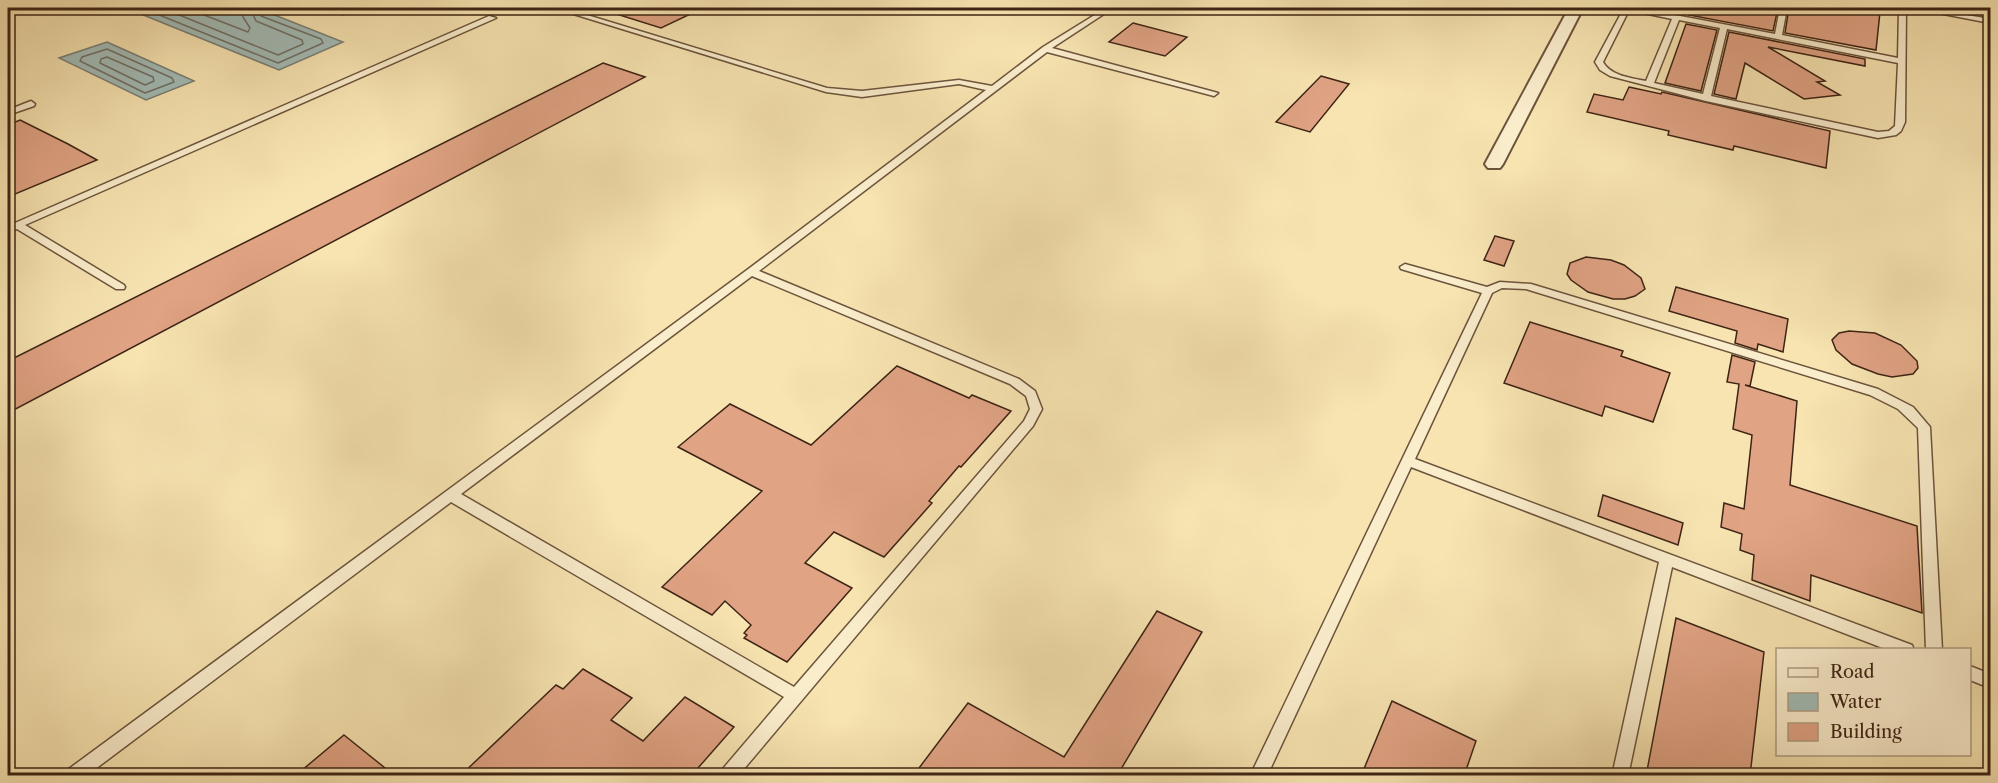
<svg xmlns="http://www.w3.org/2000/svg" width="1998" height="783" viewBox="0 0 1998 783" font-family="'Libre Caslon Text',serif">
  <rect width="100%" height="100%" fill="#f7e4b1"/>
  <filter id="stains"><feTurbulence type="fractalNoise" baseFrequency=".00333" numOctaves="4"/><feColorMatrix values="0 0 0 0 .2 0 0 0 0 .09 0 0 0 0 .02 0 0 0 .5 -.17"/></filter>
  <radialGradient id="worn" r=".72"><stop offset=".6" stop-color="#630" stop-opacity="0"/><stop offset="1" stop-color="#630" stop-opacity=".3"/></radialGradient>
  <g fill="#a2bcb7" stroke="#7a7f76" stroke-width="1.5">
    <path d="M126,8H257L343,42L279,70Z"/>
    <path d="M107,42L194,81L146,100L59,58Z"/>
  </g>
  <g fill="none" stroke-linecap="round" stroke-linejoin="round">
    <g stroke="#707066" stroke-width="1.5">
      <path d="M142,8L278,63L323,43L321,39L261,16L258,8"/>
      <path d="M162,8L278,55L303,44L302,40L256,21L250,8"/>
      <path d="M186,8L248,32L250,28L243,17L241,8"/>
      <path d="M107,49L172,78L174,82L145,93L80,61L82,57Z"/>
      <path d="M107,57L153,77L154,81L145,85L100,63L101,59Z"/>
    </g>
  </g>
  <g fill="#e0a384" stroke="#3e2415" stroke-width="1.5">
    <path d="M611,8H703L661,28L610,12Z"/>
    <path d="M1692,8H1778L1773,31L1689,15Z"/>
    <path d="M1789,8L1819,14L1820,8H1860L1880,12L1876,50L1785,33Z"/>
    <path d="M1133,23L1187,37L1165,56L1109,42Z"/>
    <path d="M1686,24L1717,30L1701,91L1665,83Z"/>
    <path d="M1729,32L1865,59V66L1768,47L1825,81L1817,82L1840,95L1804,99L1745,63L1736,99L1714,94Z"/>
    <path d="M603,63L645,77L8,413V361Z"/>
    <path d="M1321,76L1349,84L1310,132L1276,122Z"/>
    <path d="M1629,87L1661,94L1662,92L1830,131L1826,168L1734,146L1733,150L1668,135L1669,131L1587,112L1594,94L1623,100Z"/>
    <path d="M20,120L68,144L97,160L8,197V125Z"/>
    <path d="M1495,236L1514,241L1504,266L1484,260Z"/>
    <path d="M1586,257L1611,260L1624,265L1641,278L1645,289L1635,296L1625,299H1613L1588,292L1571,280L1567,274L1570,263Z"/>
    <path d="M1676,287L1788,319L1783,352L1758,344L1757,350L1735,343L1737,331L1669,311Z"/>
    <path d="M1530,322L1623,351L1621,356L1670,373L1653,422L1605,406L1602,416L1504,383Z"/>
    <path d="M1849,331L1875,333L1901,345L1917,361L1918,368L1913,374L1892,377L1878,374L1852,364L1836,350L1832,340L1839,333Z"/>
    <path d="M1732,355L1755,362L1750,386L1745,385L1797,401L1790,485L1917,526L1922,613L1811,575L1810,601L1752,580L1754,555L1740,550L1742,534L1721,527L1724,503L1744,509L1752,435L1733,429L1739,384L1727,382Z"/>
    <path d="M897,366L969,398L972,395L1011,411L961,467L959,466L929,501L932,503L884,557L834,532L805,563L852,588L787,662L744,638L747,635L744,633L751,625L725,601L712,615L662,587L762,491L678,447L730,404L811,445Z"/>
    <path d="M1603,495L1683,523L1678,545L1598,516Z"/>
    <path d="M1157,611L1202,632L1117,776H913L968,703L1064,757Z"/>
    <path d="M1676,618L1764,652L1750,776H1646Z"/>
    <path d="M583,669L632,698L611,720L643,741L685,697L734,727L691,776H460L556,685L563,689Z"/>
    <path d="M1392,701L1476,741L1464,776H1361Z"/>
    <path d="M344,735L395,776H295Z"/>
  </g>
  <g fill="none" stroke-linecap="round" stroke-linejoin="round">
    <defs>
      <g id="service">
        <path d="M319,8L343,10L375,8L343,14Z"/>
        <path d="M554,8H564L827,88L862,91L959,80L992,86L1043,47L1106,8H1113L1052,48L1218,93L1214,96L1047,52L759,271L1019,379L1035,391L1042,409L1033,426L738,776H719L721,771L784,697L451,502L86,776H64L66,771L747,270L986,90L959,84L862,97L826,92ZM752,276L1010,384L1026,396L1030,409L1024,421L794,687L461,494Z"/>
        <path d="M1624,8H1638L1775,34L1780,8H1787L1782,35L1898,58L1899,8H1906L1905,122L1901,131L1896,135L1878,138L1706,101L1610,76L1600,70L1595,62ZM1629,10L1672,19L1646,81C1631,78 1611,76 1603,62ZM1679,20L1720,28L1703,94L1654,83ZM1727,29L1898,63L1895,126L1889,131L1878,132L1711,96Z"/>
        <path d="M1912,8H1926L1990,19V23Z"/>
        <path d="M489,16L496,18L25,225L124,285L125,287L124,289H116L17,229L8,232V226Z"/>
        <path d="M31,101L35,104L34,106L8,115V110Z"/>
        <path d="M1405,264L1487,287L1500,282L1531,284L1878,389L1913,407L1930,427L1942,650H1926L1918,428L1898,409L1870,395L1526,289L1502,288L1492,293L1415,459L1912,645L1914,650H1888L1672,567L1628,776H1612L1659,562L1411,467L1267,776H1250L1482,293L1401,269L1400,267Z"/>
        <path d="M1970,666L1990,674V688L1970,680Z"/>
      </g>
      <path id="minor" d="M1569,8H1583L1503,164L1500,168H1488L1485,164Z"/>
    </defs>
    <use href="#service" stroke="#6c543c" stroke-width="3"/>
    <use href="#minor" stroke="#6c543c" stroke-width="4"/>
    <use href="#service" fill="#faedcc" fill-rule="evenodd"/>
    <use href="#minor" fill="#faedcc" fill-rule="evenodd"/>
  </g>
  <rect width="1998" height="783" fill="none" stroke="#f7e4b1" stroke-width="30"/>
  <rect x="9" y="9" width="1980" height="765" fill="none" stroke="#3e2415" stroke-width="3"/>
  <rect x="15" y="15" width="1968" height="753" fill="none" stroke="#3e2415" stroke-width="1.5"/>
  <rect x="1776" y="648" width="195" height="108" fill="#faedcc" stroke="#af9d83" stroke-width="1.5"/>
  <rect x="1788" y="668" width="30" height="9" fill="#faedcc" stroke="#af9d83" stroke-width="1.5"/>
  <text x="1830" y="678" font-size="18" fill="#3e2415">Road</text>
  <rect x="1788" y="693" width="30" height="18" fill="#a2bcb7" stroke="#af9d83" stroke-width="1.5"/>
  <text x="1830" y="708" font-size="18" fill="#3e2415">Water</text>
  <rect x="1788" y="723" width="30" height="18" fill="#e0a384" stroke="#af9d83" stroke-width="1.5"/>
  <text x="1830" y="738" font-size="18" fill="#3e2415">Building</text>
  <rect width="100%" height="100%" filter="url(#stains)"/>
  <rect width="100%" height="100%" fill="url(#worn)"/>
</svg>
